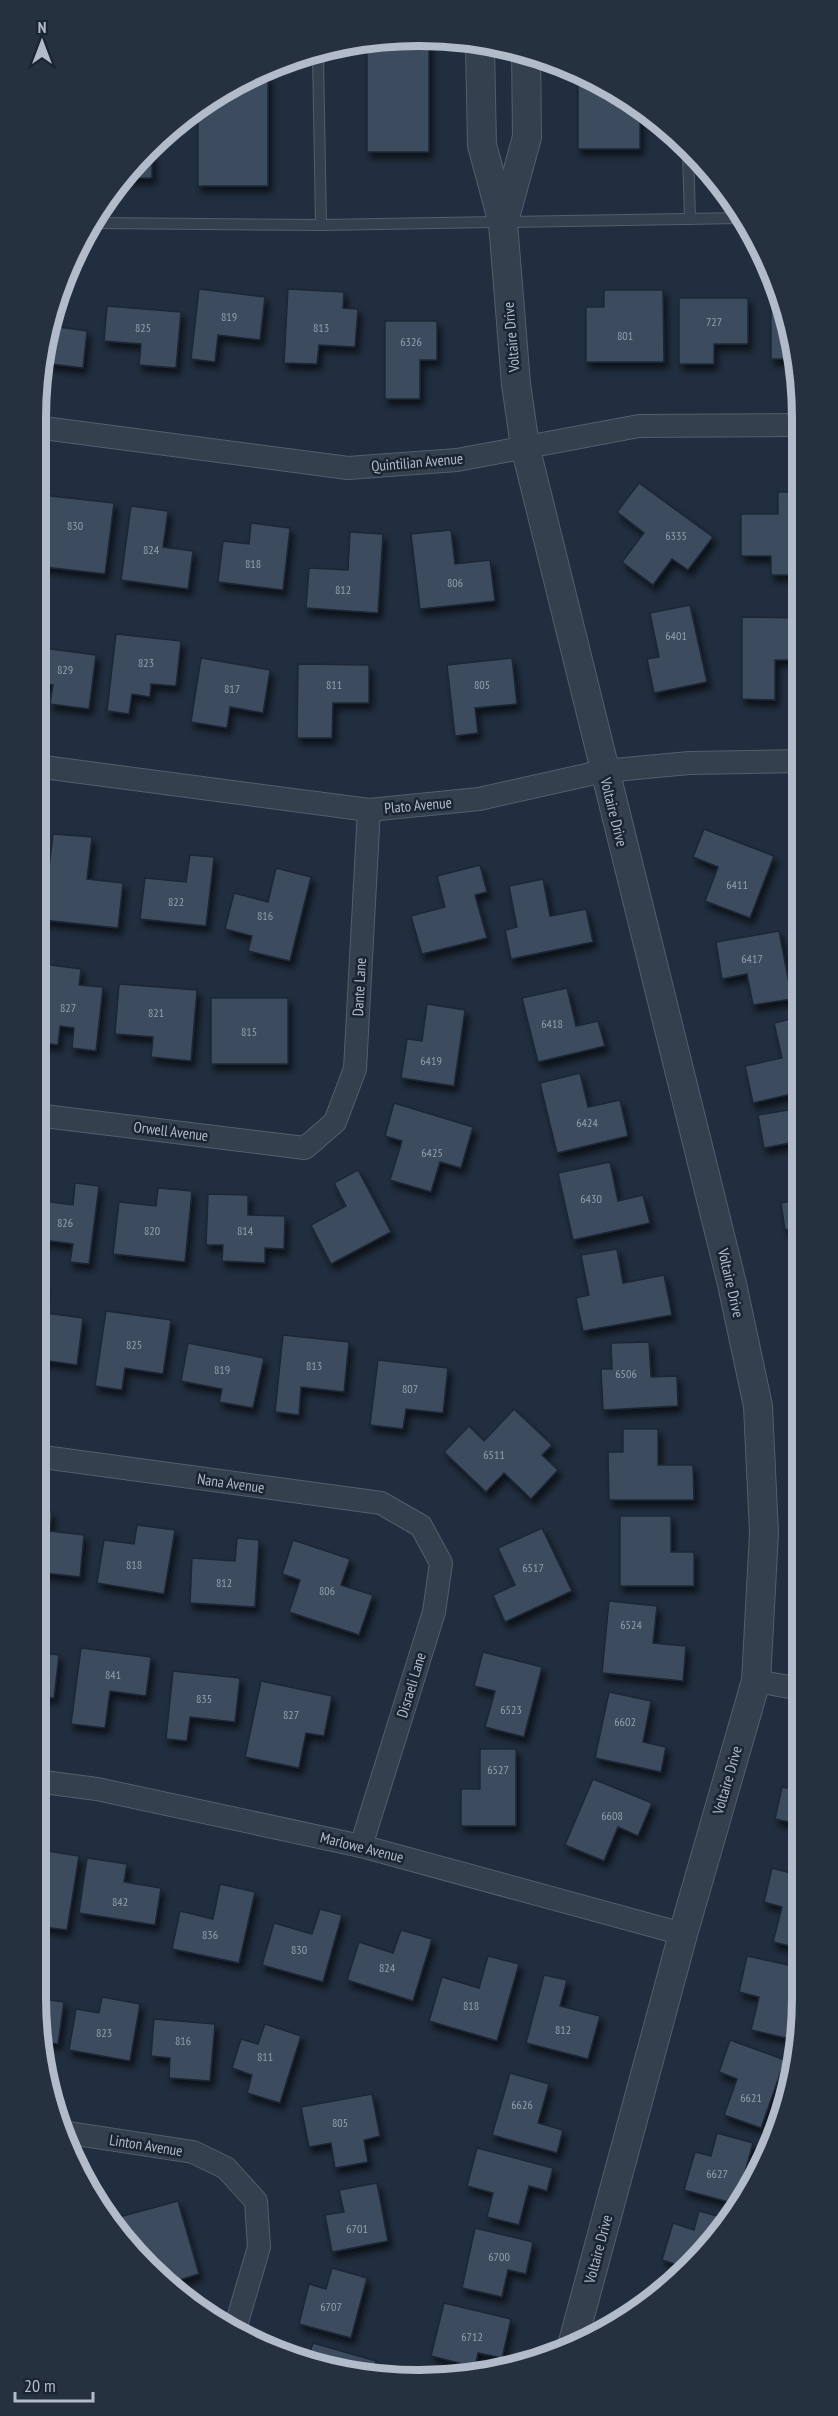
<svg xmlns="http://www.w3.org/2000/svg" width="838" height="2416" viewBox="0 0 838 2416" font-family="'PT Sans Narrow',sans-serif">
  <defs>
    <filter id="shadow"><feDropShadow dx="3.5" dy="6" stdDeviation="3" flood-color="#0009"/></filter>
  </defs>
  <rect width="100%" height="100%" fill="#212e3f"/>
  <g fill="#3d4c5f" stroke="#1c2736" stroke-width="1.5" filter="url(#shadow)">
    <path d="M367,40L429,43V152H367Z"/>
    <path d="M268,74V186H198V113L227,87Z"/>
    <path d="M578,74L611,87L640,111V149H578Z"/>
    <path d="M152,154V178H124Z"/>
    <path d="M199,289L265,297L260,340L218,335L215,362L191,359Z"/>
    <path d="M288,289L344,292L343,308L358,309L355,347L319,345L317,364L284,363Z"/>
    <path d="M604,290H663L664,362H586V307H604Z"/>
    <path d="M771,292H775L796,359H771Z"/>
    <path d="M679,298H748V344H714V364H679Z"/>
    <path d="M107,306L181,312L176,368L139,365L141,344L104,341Z"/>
    <path d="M55,309L53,326L87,331L83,368L43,363L49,320Z"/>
    <path d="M385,321H437V360H420V399H385Z"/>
    <path d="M639,483L713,537L688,570L672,559L653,585L622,562L644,533L617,512Z"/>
    <path d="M778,492H799V575H771V556H741V514H778Z"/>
    <path d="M42,495L114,503L105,574L36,566Z"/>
    <path d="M131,506L168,511L163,547L193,551L188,589L121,580Z"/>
    <path d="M251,523L290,528L283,590L218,582L223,541L249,544Z"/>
    <path d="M451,530L455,564L490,560L495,601L420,609L411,534Z"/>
    <path d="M350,532L383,534L378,613L306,608L309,568L348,570Z"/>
    <path d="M690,605L707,682L654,693L647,659L659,657L650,613Z"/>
    <path d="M742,617L799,618V660H775V700L742,699Z"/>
    <path d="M116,634L181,641L176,686L151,684L150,697L132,694L129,714L107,711Z"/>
    <path d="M36,647L96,655L89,709L50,704L53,685L36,683Z"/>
    <path d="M201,658L270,670L263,713L230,707L227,728L191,722Z"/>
    <path d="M512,658L517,704L475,708L478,733L455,736L447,665Z"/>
    <path d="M298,664L369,665V703H333L332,738H297Z"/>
    <path d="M704,829L774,856L750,918L705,901L718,867L693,857Z"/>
    <path d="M53,834L92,837L87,879L123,883L118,928L43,920Z"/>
    <path d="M190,855L214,857L206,926L140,919L145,878L186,882Z"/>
    <path d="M480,865L487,892L475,895L487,938L422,954L411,916L445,907L437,876Z"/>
    <path d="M276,868L311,877L290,961L248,951L252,936L225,929L234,893L268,902Z"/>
    <path d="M543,879L550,916L586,909L593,942L511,959L505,930L517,927L509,886Z"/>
    <path d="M779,931L792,999L753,1005L747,974L722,979L716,942Z"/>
    <path d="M36,963L81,969L79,985L103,987L96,1051L72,1048L74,1028L60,1026L58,1045L36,1042Z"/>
    <path d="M119,984L197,990L191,1061L151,1057L153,1037L115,1034Z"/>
    <path d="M567,988L576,1026L598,1021L605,1046L538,1062L522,998Z"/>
    <rect x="211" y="998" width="77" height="66"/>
    <path d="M427,1004L465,1010L454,1086L401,1078L407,1039L422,1041Z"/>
    <path d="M800,1017V1092L753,1103L745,1066L782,1058L774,1023Z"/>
    <path d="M580,1073L588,1107L620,1100L628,1136L557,1153L540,1083Z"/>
    <path d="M394,1103L473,1127L461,1168L440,1162L431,1192L390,1180L402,1141L385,1136Z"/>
    <path d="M800,1108V1141L764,1148L758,1115Z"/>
    <path d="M610,1162L618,1201L643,1195L650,1223L573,1240L558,1173Z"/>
    <path d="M358,1170L391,1232L331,1264L311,1225L346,1206L334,1183Z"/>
    <path d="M75,1183L99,1186L89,1264L70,1262L73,1244L36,1239V1200L73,1205Z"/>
    <path d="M158,1188L192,1191L185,1262L113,1254L119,1202L156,1206Z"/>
    <path d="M208,1194L248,1195V1215L285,1216L284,1249L265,1248V1263L222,1261L223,1245H206Z"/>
    <path d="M800,1199V1227L785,1230L781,1203Z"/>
    <path d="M617,1249L623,1283L664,1275L672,1315L583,1331L576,1298L589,1295L581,1255Z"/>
    <path d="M36,1284L43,1285L39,1312L83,1318L77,1365L42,1360L39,1381H36Z"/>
    <path d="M106,1311L171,1320L163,1374L125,1368L122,1390L95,1386Z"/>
    <path d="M283,1335L349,1342L344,1392L301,1387L299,1415L275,1412Z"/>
    <path d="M649,1342L651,1377L677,1376L678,1406L603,1410L601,1369H612L611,1343Z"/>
    <path d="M188,1343L264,1358L253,1408L219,1402L222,1389L181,1381Z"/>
    <path d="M378,1360L448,1368L443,1413L406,1409L403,1429L370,1425Z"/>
    <path d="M514,1409L552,1445L542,1455L558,1470L531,1499L504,1473L486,1492L444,1452L469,1426L484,1441Z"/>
    <path d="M623,1429H658V1465H693L694,1500H609L608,1452H623Z"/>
    <path d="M36,1510L52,1512L50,1531L84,1535L80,1577L36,1572Z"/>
    <path d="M620,1516H671V1552H694V1586H620Z"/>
    <path d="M137,1525L175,1530L164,1594L97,1583L104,1540L134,1544Z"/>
    <path d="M542,1528L572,1591L505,1622L493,1595L515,1585L498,1548Z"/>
    <path d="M237,1538L259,1540L255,1607L190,1603L192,1558L235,1561Z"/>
    <path d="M293,1540L350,1559L341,1585L373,1595L359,1635L289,1612L300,1580L282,1574Z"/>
    <path d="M609,1601L657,1606L653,1643L686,1646L683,1681L602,1673Z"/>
    <path d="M81,1648L151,1657L146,1696L110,1691L105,1728L71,1724Z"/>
    <path d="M36,1652L59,1655L54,1698L36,1696Z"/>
    <path d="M483,1652L542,1667L524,1737L485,1727L495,1691L474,1686Z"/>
    <path d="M173,1671L240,1678L235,1722L190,1717L187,1741L166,1739Z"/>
    <path d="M261,1681L332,1696L324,1736L306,1733L299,1768L245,1757Z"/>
    <path d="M609,1692L651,1701L643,1742L666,1747L661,1772L595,1758Z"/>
    <path d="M480,1749H516V1826H461V1789H480Z"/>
    <path d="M593,1779L652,1803L638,1836L618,1827L604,1861L565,1845Z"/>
    <path d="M782,1787L802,1791V1839L791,1837L794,1823L775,1819Z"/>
    <path d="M36,1849L79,1856L67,1930L36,1926Z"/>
    <path d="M87,1858L127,1864L124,1882L161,1888L155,1925L79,1913Z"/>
    <path d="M772,1868L802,1876V1949L773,1942L782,1907L764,1902Z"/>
    <path d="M220,1884L255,1892L239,1963L172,1949L180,1911L213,1919Z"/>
    <path d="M320,1909L342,1915L323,1982L262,1965L274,1923L312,1934Z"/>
    <path d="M401,1930L432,1939L413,2001L347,1980L359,1942L393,1953Z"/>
    <path d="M488,1956L519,1964L497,2041L429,2021L442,1977L479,1988Z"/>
    <path d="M747,1956L802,1968V1997L795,2040L751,2030L759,1997L739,1992Z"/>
    <path d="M544,1975L567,1980L560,2006L600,2016L588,2059L526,2043Z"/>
    <path d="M102,1997L140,2004L130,2061L69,2050L76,2009L99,2013Z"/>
    <path d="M36,1998L64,2002L58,2044L45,2042Z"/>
    <path d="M154,2019L215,2024L210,2081L169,2078L170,2058L151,2056Z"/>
    <path d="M265,2024L301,2036L280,2103L247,2093L252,2075L232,2068L241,2039L258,2044Z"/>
    <path d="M730,2040L785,2060L761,2128L724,2115L737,2079L719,2072Z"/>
    <path d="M510,2073L549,2084L538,2123L563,2130L557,2153L492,2135Z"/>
    <path d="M372,2094L380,2136L364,2140L368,2162L335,2168L331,2143L309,2147L301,2107Z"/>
    <path d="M717,2133L753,2143L736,2204L684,2190L695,2152L711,2156Z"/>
    <path d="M477,2148L553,2168L547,2191L529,2186L519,2225L487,2217L493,2193L467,2186Z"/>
    <path d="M377,2183L388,2241L332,2252L325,2215L344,2212L339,2190Z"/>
    <path d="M178,2201L199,2274L173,2282L131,2250L112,2219Z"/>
    <path d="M699,2211L728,2219L681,2266L662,2260L673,2223L694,2230Z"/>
    <path d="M475,2228L533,2242L526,2274L508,2270L502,2297L462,2288Z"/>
    <path d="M332,2268L367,2278L351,2338L299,2324L309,2284L326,2289Z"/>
    <path d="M444,2303L511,2319L502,2358L478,2353L475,2367L431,2356Z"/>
    <path d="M313,2343L376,2361L372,2377L308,2358Z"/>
  </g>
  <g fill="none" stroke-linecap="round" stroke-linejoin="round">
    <defs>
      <g id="service">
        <path d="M318,56L321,225"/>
        <path d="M688,151L690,219"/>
        <path d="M97,223L321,225L742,218"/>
      </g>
      <g id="minor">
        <path d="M36,427L348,468L457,460L639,426L799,425"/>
        <path d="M36,766L369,810L479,799L604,771L689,763L799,761"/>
        <path d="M36,1115L305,1148L335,1122L355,1069L369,810"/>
        <path d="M36,1456L381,1503L421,1526L441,1563L434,1612L361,1846"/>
        <path d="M756,1681L801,1689"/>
        <path d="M36,1781L97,1789L361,1846L683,1934"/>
        <path d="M63,2132L193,2152L226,2168L256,2201L259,2247L235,2329"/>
      </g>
      <g id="tertiary">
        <path d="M480,47L482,145L503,223L516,384L525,446L732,1284L758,1406L764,1533L756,1681L683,1934L573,2342"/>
        <path d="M504,221L527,137L526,52"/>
      </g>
    </defs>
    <use href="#service" stroke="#535e6d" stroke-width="12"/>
    <use href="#minor" stroke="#535e6d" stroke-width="24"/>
    <use href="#tertiary" stroke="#535e6d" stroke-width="30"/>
    <use href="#service" stroke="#35404f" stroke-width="10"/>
    <use href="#minor" stroke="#35404f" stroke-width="22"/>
    <use href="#tertiary" stroke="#35404f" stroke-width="28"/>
  </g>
  <g text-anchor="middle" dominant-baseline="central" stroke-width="5" stroke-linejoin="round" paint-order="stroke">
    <g font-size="12" fill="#949faf">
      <text x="229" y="316">819</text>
      <text x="714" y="321">727</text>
      <text x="143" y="327">825</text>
      <text x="321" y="327">813</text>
      <text x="625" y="335">801</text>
      <text x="411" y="341">6326</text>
      <text x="75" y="525">830</text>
      <text x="676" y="535">6335</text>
      <text x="151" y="549">824</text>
      <text x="253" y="563">818</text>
      <text x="455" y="582">806</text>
      <text x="343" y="589">812</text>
      <text x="676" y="635">6401</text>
      <text x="146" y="662">823</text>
      <text x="65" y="669">829</text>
      <text x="334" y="684">811</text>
      <text x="482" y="684">805</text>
      <text x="232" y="688">817</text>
      <text x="737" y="884">6411</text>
      <text x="176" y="901">822</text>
      <text x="265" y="915">816</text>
      <text x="752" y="958">6417</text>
      <text x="68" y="1007">827</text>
      <text x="156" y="1012">821</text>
      <text x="552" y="1023">6418</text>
      <text x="249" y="1031">815</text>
      <text x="431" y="1060">6419</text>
      <text x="587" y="1122">6424</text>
      <text x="432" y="1152">6425</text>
      <text x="591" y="1198">6430</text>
      <text x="65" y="1222">826</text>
      <text x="152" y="1230">820</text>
      <text x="245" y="1230">814</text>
      <text x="134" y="1344">825</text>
      <text x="314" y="1365">813</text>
      <text x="222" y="1369">819</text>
      <text x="626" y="1373">6506</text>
      <text x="410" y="1388">807</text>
      <text x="494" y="1454">6511</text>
      <text x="134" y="1564">818</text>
      <text x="533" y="1567">6517</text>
      <text x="224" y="1582">812</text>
      <text x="327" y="1590">806</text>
      <text x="631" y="1624">6524</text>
      <text x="113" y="1674">841</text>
      <text x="204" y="1698">835</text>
      <text x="511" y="1709">6523</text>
      <text x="291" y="1714">827</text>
      <text x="625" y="1721">6602</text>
      <text x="498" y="1769">6527</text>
      <text x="612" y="1815">6608</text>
      <text x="120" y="1901">842</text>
      <text x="210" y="1934">836</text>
      <text x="299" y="1949">830</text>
      <text x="387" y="1967">824</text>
      <text x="471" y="2005">818</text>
      <text x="563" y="2029">812</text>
      <text x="104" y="2032">823</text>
      <text x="183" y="2040">816</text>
      <text x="265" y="2056">811</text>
      <text x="751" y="2097">6621</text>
      <text x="522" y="2104">6626</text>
      <text x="340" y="2122">805</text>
      <text x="717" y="2173">6627</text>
      <text x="357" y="2228">6701</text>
      <text x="499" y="2256">6700</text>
      <text x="331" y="2306">6707</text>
      <text x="472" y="2336">6712</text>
    </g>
    <g font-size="15" fill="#b1bbca" stroke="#1a2534">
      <text transform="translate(511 337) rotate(-95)">Voltaire Drive</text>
      <text transform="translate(417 462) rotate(-5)">Quintilian Avenue</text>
      <text transform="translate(418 805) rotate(-5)">Plato Avenue</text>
      <text transform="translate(614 812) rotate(76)">Voltaire Drive</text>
      <text transform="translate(359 987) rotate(-87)">Dante Lane</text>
      <text transform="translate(171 1131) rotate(7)">Orwell Avenue</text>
      <text transform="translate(731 1283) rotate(77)">Voltaire Drive</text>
      <text transform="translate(231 1483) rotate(8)">Nana Avenue</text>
      <text transform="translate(411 1685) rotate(-73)">Disraeli Lane</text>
      <text transform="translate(727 1780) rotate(-74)">Voltaire Drive</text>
      <text transform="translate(362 1847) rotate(14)">Marlowe Avenue</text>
      <text transform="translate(146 2145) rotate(9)">Linton Avenue</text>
      <text transform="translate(598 2249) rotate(-75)">Voltaire Drive</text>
    </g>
  </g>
  <path d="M0 0H838V2416H0ZM418 46H420A372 372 0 0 1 792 418V1998A372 372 0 0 1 420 2370H418A372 372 0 0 1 46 1998V418A372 372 0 0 1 418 46Z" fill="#263140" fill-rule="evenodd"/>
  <path fill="none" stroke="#b1bbca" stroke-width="8" d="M418 46H420A372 372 0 0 1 792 418V1998A372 372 0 0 1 420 2370H418A372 372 0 0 1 46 1998V418A372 372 0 0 1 418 46Z"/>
  <g transform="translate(42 42)" stroke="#1a2534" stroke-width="4.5" paint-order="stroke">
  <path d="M0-4.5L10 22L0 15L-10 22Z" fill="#b1bbca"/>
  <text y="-9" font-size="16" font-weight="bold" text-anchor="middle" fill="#b1bbca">N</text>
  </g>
  <path d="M15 2392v9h78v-9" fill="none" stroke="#b1bbca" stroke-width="3"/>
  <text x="24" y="2392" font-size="18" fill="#b1bbca" stroke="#1a2534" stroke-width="4.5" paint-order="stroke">20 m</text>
</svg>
